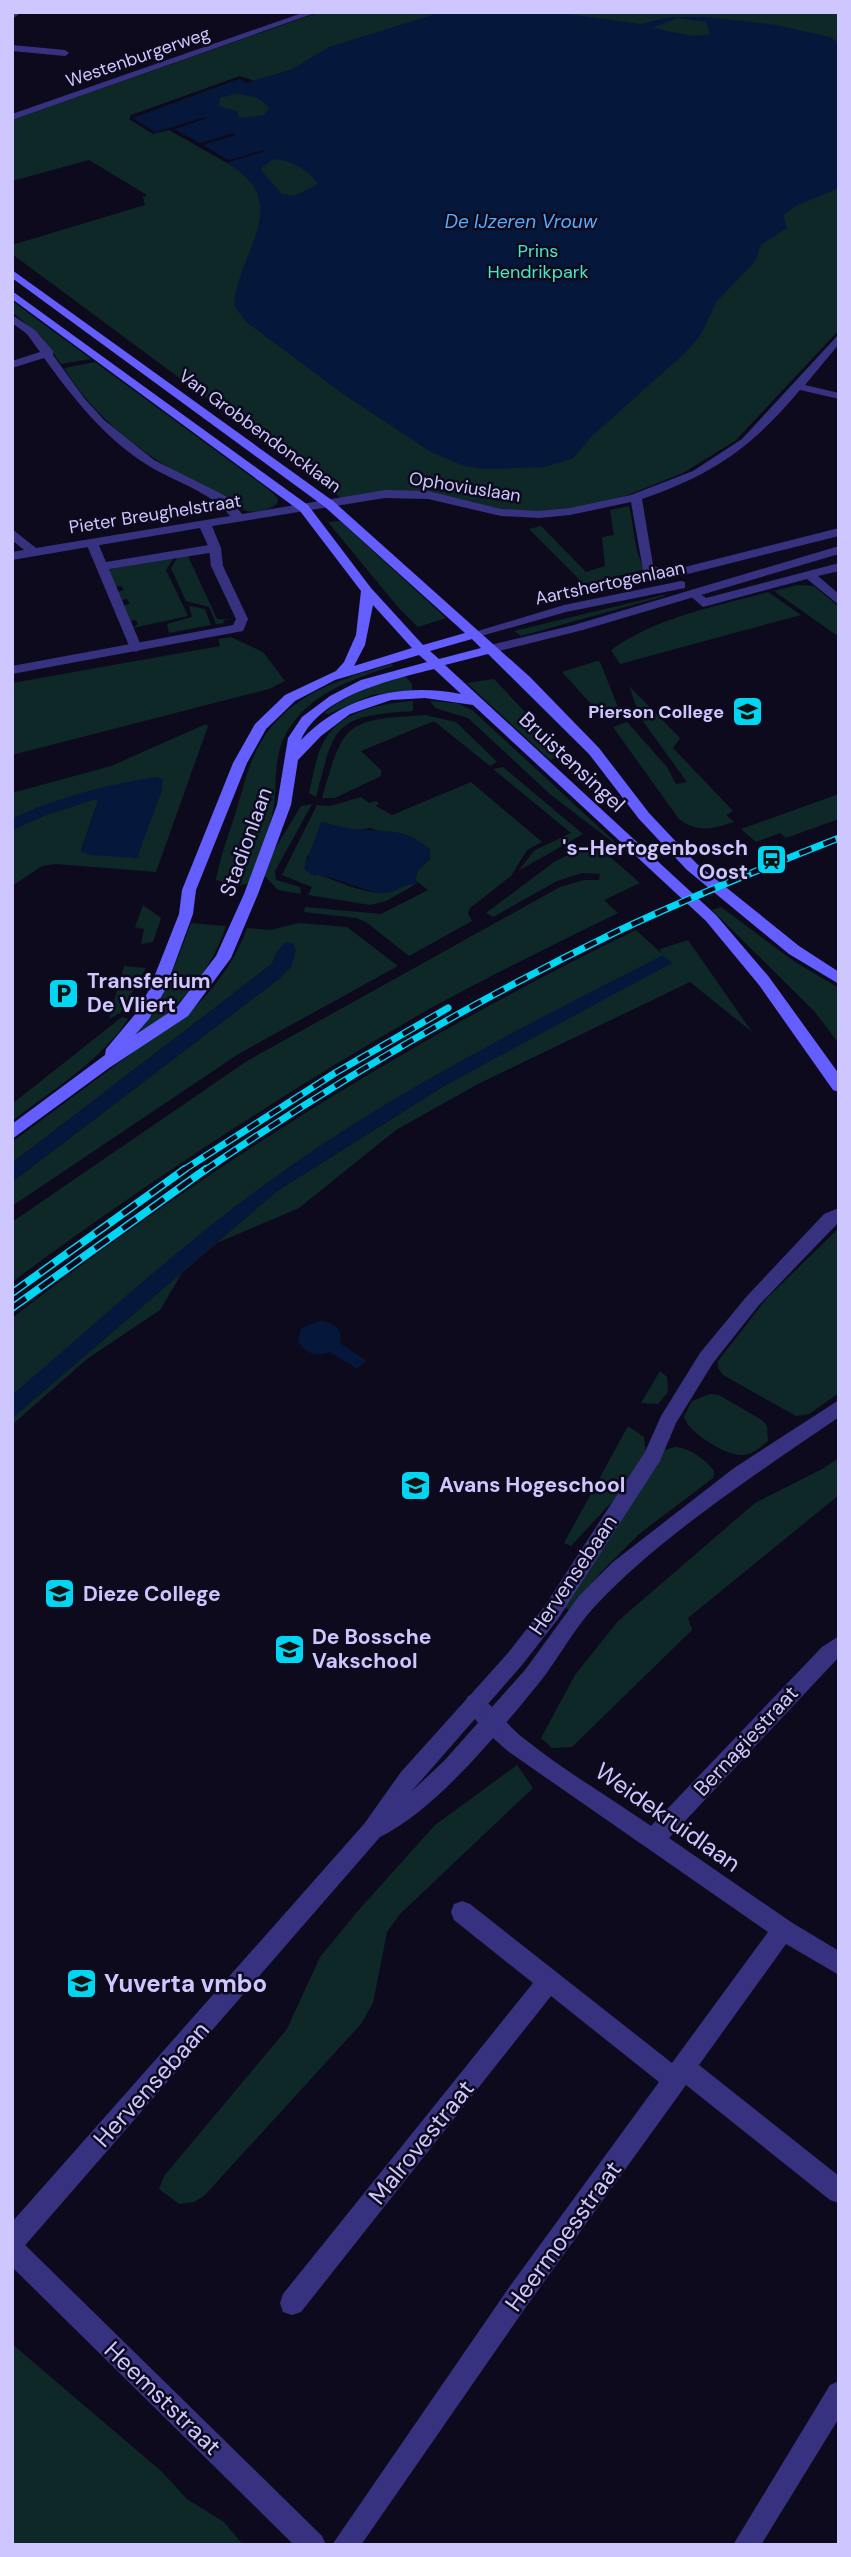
<svg xmlns="http://www.w3.org/2000/svg" width="851" height="2557" viewBox="0 0 851 2557" font-family="'DM Sans',sans-serif">
  <rect width="100%" height="100%" fill="#0e0a1e"/>
  <g fill="#0d2827">
    <path d="M320,12H839V330L735,441L683,473L603,505L559,513L496,509L434,494L344,500L12,254V245L145,205L143,197L147,195L89,160L12,181V120Z"/>
    <path d="M12,301L91,359L61,364L41,336L12,312Z"/>
    <path d="M95,362L268,489L278,498L277,504C270,510 252,515 242,509C237,506 236,501 231,498C220,492 207,489 196,483C144,455 95,419 64,368Z"/>
    <path d="M629,506C634,524 634,557 646,569L584,584L529,529L541,526L586,572L605,566L602,537L614,535L610,510Z"/>
    <path d="M340,521L446,618L418,627L397,606L328,522Z"/>
    <path d="M187,554L217,619H230L223,620L224,623L216,624L209,607L186,601L171,568L179,555Z"/>
    <path d="M175,556L166,570L188,616L133,628L138,624L136,620L130,621L124,605L130,604L127,599L122,600L118,592L124,590L122,586L116,587L109,569Z"/>
    <path d="M797,585L814,586L839,607V637L774,591Z"/>
    <path d="M768,592L801,615L620,664L611,650C657,617 715,607 768,592Z"/>
    <path d="M663,595L665,596L521,636L514,631Z"/>
    <path d="M191,606L205,609L211,625L169,633L167,624L192,617L189,607Z"/>
    <path d="M231,637L263,652L285,681L269,689L12,755V683L220,646L218,639Z"/>
    <path d="M597,661L600,662L620,712L603,717L562,672Z"/>
    <path d="M392,664L393,666C346,681 294,699 279,752C274,772 277,796 272,816C266,839 257,861 250,883L238,886L216,880C220,856 230,832 237,808C244,786 249,761 261,742C289,694 342,678 392,664Z"/>
    <path d="M404,675L412,684V690L372,695L328,714L324,713C348,694 374,684 404,675Z"/>
    <path d="M494,679L558,747L560,751L555,758L550,760L467,683Z"/>
    <path d="M629,686L680,738L673,748L733,811L726,815L734,822C713,829 697,833 679,819L613,727L627,722L667,767L676,784L687,782L640,717Z"/>
    <path d="M413,701V711C334,716 335,724 316,797L309,793C313,778 315,759 322,745C338,711 379,704 413,701Z"/>
    <path d="M430,701L457,703L472,710L627,853L551,795L468,718L435,708Z"/>
    <path d="M425,715L456,722L497,762L490,766L434,721L361,751L381,770V776L335,798H322C344,722 345,720 425,715Z"/>
    <path d="M206,724L208,726L156,872L56,864L42,866L12,886V830L43,816L95,799L98,801L81,850L136,858L162,790L82,793L37,808L12,819V793L111,766Z"/>
    <path d="M503,767L583,834L518,871L535,850L571,833L493,769Z"/>
    <path d="M471,782L542,842L527,850L511,876L470,908L468,913L472,921L409,956L366,922L356,918L304,912L305,907L381,914L428,890L415,880L418,870L430,859L429,848L370,828L357,830L307,856L305,869L315,876L317,874C338,881 360,893 383,893C392,893 401,886 410,884L413,886L386,901L370,905L308,895L312,887L282,875L317,805L330,806L361,797L369,803L376,801L379,803L376,806L392,815Z"/>
    <path d="M839,794V819L786,838L780,833L756,842L741,829Z"/>
    <path d="M312,804L275,871L276,880L300,887L301,894L278,890L265,876L273,852L301,806Z"/>
    <path d="M593,842L640,883L604,900L618,913C555,944 491,975 429,1009C285,1092 146,1183 12,1282V1222L247,1061L560,887L584,880H599L600,874L582,873L557,881L493,917L486,913L554,862Z"/>
    <path d="M143,905L161,918L153,942L141,944L144,929L135,927Z"/>
    <path d="M721,907L795,962L839,988V1044L815,1012L712,910Z"/>
    <path d="M191,923L226,926C211,972 177,1010 137,1037L132,1033C164,998 175,967 191,923Z"/>
    <path d="M299,923L347,927L398,966L240,1053L12,1206V1182L280,978L278,950L272,964L12,1163V1142L198,1004C219,983 237,956 247,928L270,930Z"/>
    <path d="M636,930L661,953L660,949L688,940L752,1032L690,982L478,1084L396,1130L299,1208L217,1243L182,1273L160,1310L87,1359L12,1425V1418L277,1191L444,1086L518,1045L348,1129L68,1348L12,1396V1318C206,1167 416,1037 636,930Z"/>
    <path d="M124,966L146,968L120,1013L109,1019Z"/>
    <path d="M122,1017L128,1019C101,1061 52,1090 12,1121V1104Z"/>
    <path d="M839,1228V1393L809,1414L796,1416L723,1375L718,1368V1361L767,1298Z"/>
    <path d="M660,1371L667,1377L668,1392L658,1404L641,1403Z"/>
    <path d="M710,1394L719,1395L762,1420L767,1426L768,1441C761,1447 753,1454 743,1455C727,1457 686,1431 684,1416L692,1401Z"/>
    <path d="M628,1426L644,1437L646,1456L620,1493L571,1546L564,1543Z"/>
    <path d="M675,1447C690,1448 705,1459 714,1471L713,1478L639,1534L602,1571L570,1610L561,1606L665,1450Z"/>
    <path d="M839,1458V1495L688,1618L692,1630L572,1747L552,1748L541,1738L575,1675L618,1621L755,1503L822,1469Z"/>
    <path d="M517,1765L533,1788L400,1914L387,1932L373,2003L361,2024L204,2196L194,2202L179,2204L159,2189L164,2176L287,2029L320,1957L357,1912L435,1825Z"/>
    <path d="M12,2344L161,2471L187,2499L224,2522L243,2545H12Z"/>
  </g>
  <g fill="#05183b" fill-rule="evenodd">
    <path d="M442,12H554L640,24L670,17H706L777,25L830,37L839,43V188L796,206L783,215L787,228L761,245L754,263L717,301L700,336L685,353L591,437L573,458L545,467L486,469L464,466L431,452L343,394L245,321L234,305L235,296C245,243 291,201 227,163L265,151L229,160L202,145L235,134L200,143L174,128L205,117L155,132L132,118L239,79L247,83L292,69L329,47ZM677,18L706,22L710,34L692,36L653,28ZM235,94C248,95 262,97 269,109L264,115L239,118L237,111L219,106L220,98ZM273,159C290,160 307,169 317,182L316,185L294,196L282,194L260,169Z"/>
    <path d="M157,777L163,780L162,790L138,855L140,858L91,855L81,852L98,802L95,799L43,816L12,830V819C57,797 108,784 157,777Z"/>
    <path d="M321,822C332,824 343,828 355,829C383,833 405,826 429,849L430,858L418,870L415,880L418,883L413,886L410,884C401,886 392,893 383,893C363,892 326,872 312,875L304,869Z"/>
    <path d="M286,942L293,943L296,951L291,967L280,978L12,1182V1163L272,964L278,950Z"/>
    <path d="M663,955L672,963L444,1086L277,1191L12,1418V1395C95,1324 176,1249 264,1185C387,1094 527,1025 663,955Z"/>
    <path d="M319,1321C333,1322 343,1328 340,1343L366,1361L357,1369L330,1352C317,1356 304,1355 298,1340L301,1329Z"/>
  </g>
  <path fill="#0e0a1e" d="M240,76L255,81L247,83L239,79L133,118L155,132L205,117L207,118L175,129L200,143L234,133L236,135L203,145L229,160L263,150L266,151L227,163L169,130L153,134L129,119L131,115Z"/>
  <g fill="none" stroke-linecap="round" stroke-linejoin="round">
    <path fill="#363280" fill-rule="evenodd" d="M92,539L98,543L106,562L215,544L221,548L215,552L109,569L142,648L136,652L130,648L86,543Z"/>
    <g fill="#363280" fill-rule="evenodd">
      <path d="M22,12L12,19L13,12Z"/>
      <path d="M305,12H318L12,120V114Z"/>
      <path d="M12,45L65,50L69,53L65,56L12,51Z"/>
      <path d="M12,315L35,330L53,351V355L84,398L104,420L154,460L228,497L242,514L385,490L428,491L501,509L539,511L570,508L631,495L693,471L742,439L839,334V344L805,385L839,393V399L800,390C751,448 714,474 642,499L653,565L665,572L839,528V536L664,580L643,570L631,502L570,515L539,518L501,516L428,499L385,498L212,526L221,548L223,566L248,619L243,631L12,674V666L233,625L236,619L211,566L209,548L200,528L12,560V552L24,550L12,540V529L36,548L230,516C211,492 175,482 149,466C105,439 74,399 44,358L12,368V361L40,352L27,334L12,323Z"/>
      <path d="M839,563V571L818,576L839,594V605L807,579L703,607L687,593L693,589L706,598Z"/>
      <path d="M839,1636V1657L669,1838L791,1922L839,1951V1975L786,1944L699,2065L839,2176V2203L830,2200L686,2085L528,2304L361,2545H332L510,2286L659,2082L551,1996L301,2312L292,2315L283,2312L280,2303L283,2294L533,1983L454,1920L451,1912L454,1904L462,1901L470,1904L672,2063L768,1932L509,1752C492,1737 474,1723 465,1703L468,1696L475,1694C487,1698 509,1727 522,1737C563,1770 609,1797 651,1826L822,1647Z"/>
      <path d="M12,2238L21,2241L322,2536L326,2545H294L12,2267Z"/>
      <path d="M839,2381V2418L761,2545H733L830,2385Z"/>
    </g>
    <g fill="#363280" fill-rule="evenodd">
      <path d="M839,546V554L583,630L491,653L485,649L486,646L574,625Z"/>
      <path d="M681,581L685,582V588L566,612L474,638L468,634L564,605Z"/>
      <path d="M839,1208V1222L759,1305L713,1363L676,1423L660,1461L558,1619L522,1665L411,1792L444,1761L525,1670L579,1596L613,1562L734,1468L839,1400V1417C758,1473 663,1534 596,1605C574,1628 559,1658 539,1683C499,1732 437,1809 380,1837L21,2250L12,2253V2222L364,1824L401,1772L508,1653L544,1607L645,1452L661,1416L700,1353L747,1296L824,1214Z"/>
    </g>
    <path fill="#655eff" fill-rule="evenodd" d="M12,270L333,501L530,677L599,748L649,813L697,864L799,946L839,972V984L789,954L687,870L639,819L589,754L488,654L445,665L716,915L769,977L839,1074V1092L833,1090L759,985L706,921L473,705L425,698L391,700L350,714L321,736L298,760L291,805L258,894L231,958L188,1016L109,1068L12,1139V1124L105,1055L106,1049L137,1012L149,990L179,914L182,890L233,763L255,724L285,695L336,671L344,662L356,635L361,591L300,511L12,299V291L308,505L371,588L423,645L465,633L325,507L12,278ZM373,605L412,648L354,666L365,645ZM472,639L481,648L439,659L430,651ZM419,655L427,662L361,680L330,696L302,717L288,738L277,805L244,894L216,956L176,1008L135,1035L149,1019L165,990L193,914L196,890L247,763L266,729L295,701L335,680ZM434,669L461,694C402,682 343,696 301,740C321,695 391,680 434,669Z"/>
    <defs>
      <g id="rail-far1">
        <path d="M182,1171L335,1073L448,1008"/>
        <path d="M204,1171C336,1081 474,1001 618,931C690,897 765,867 839,838"/>
      </g>
      <g id="rail">
        <path d="M12,1293L185,1169"/>
        <path d="M12,1308L206,1169"/>
      </g>
    </defs>
    <use href="#rail-far1" stroke="#00d5f2" stroke-width="7"/>
    <use href="#rail" stroke="#00d5f2" stroke-width="8"/>
    <use href="#rail-far1" stroke="#0e0a1e" stroke-width="4.5" stroke-dasharray="13" stroke-linecap="butt"/>
    <use href="#rail" stroke="#0e0a1e" stroke-width="5" stroke-dasharray="17" stroke-linecap="butt"/>
  </g>
  <defs>
    <symbol id="school-square" viewBox="-11 -11 22 22"><rect x="-9" y="-9" width="18" height="18" rx="4" fill="#00d5f2" stroke="#0e0a1e"/><path d="M0-5L7-2L0 1L-7-2ZM-4 1L0 2.5L4 1V4Q0 6-4 4Z" fill="#111"/></symbol>
    <symbol id="station-square" viewBox="-11 -11 22 22"><rect x="-9" y="-9" width="18" height="18" rx="4" fill="#00d5f2" stroke="#0e0a1e"/><path d="M-3-6H3Q5-6 5-4V2Q5 4 3 4L4.5 6H3L1.5 4h-3L-3 6H-4.5L-3 4Q-5 4-5 2V-4Q-5-6-3-6ZM-3.5-4v3h7v-3ZM-3.5 1v1.5H-2V1ZM2 1v1.5H3.5V1Z" fill="#111"/></symbol>
    <symbol id="parking-square" viewBox="-11 -11 22 22"><rect x="-9" y="-9" width="18" height="18" rx="4" fill="#00d5f2" stroke="#0e0a1e"/><path d="M-3.5-5.5H1a3.5 3.5 0 0 1 0 7H-1V5.5H-3.5ZM-1-3.4V-.6H.8a1.4 1.4 0 0 0 0-2.8Z" fill="#111"/></symbol>
    <symbol id="university-square" viewBox="-11 -11 22 22"><rect x="-9" y="-9" width="18" height="18" rx="4" fill="#00d5f2" stroke="#0e0a1e"/><path d="M0-5L7-2L0 1L-7-2ZM-4 1L0 2.5L4 1V4Q0 6-4 4Z" fill="#111"/></symbol>
  </defs>
  <g fill-rule="evenodd">
    <use href="#school-square" x="730" y="694" width="35" height="35"/>
    <use href="#station-square" x="754" y="842" width="35" height="35"/>
    <use href="#parking-square" x="46" y="976" width="35" height="35"/>
    <use href="#university-square" x="398" y="1468" width="35" height="35"/>
    <use href="#school-square" x="42" y="1576" width="35" height="35"/>
    <use href="#school-square" x="272" y="1632" width="35" height="35"/>
    <use href="#school-square" x="64" y="1966" width="35" height="35"/>
  </g>
  <g text-anchor="middle" dominant-baseline="central" stroke-width="5" stroke-linejoin="round" paint-order="stroke">
    <g font-size="18" fill="#cec7ff" stroke="#0e0a1e">
      <text transform="translate(138 57) rotate(-19)">Westenburgerweg</text>
      <text transform="translate(260 431) rotate(36)">Van Grobbendoncklaan</text>
      <text transform="translate(465 487) rotate(9)">Ophoviuslaan</text>
      <text transform="translate(155 514) rotate(-9)">Pieter Breughelstraat</text>
      <text transform="translate(610 583) rotate(-12)">Aartshertogenlaan</text>
    </g>
    <g font-size="18" fill="#4ce6c2" stroke="#0e0a1e">
      <text x="538" y="251">Prins<tspan x="538" dy="21">Hendrikpark</tspan></text>
    </g>
    <g font-size="18" font-weight="bold" fill="#cec7ff" stroke="#0e0a1e" text-anchor="end">
      <text x="724" y="712">Pierson College</text>
    </g>
    <g font-size="19" font-style="italic" fill="#55adff" stroke="#0e0a1e">
      <text x="521" y="221">De IJzeren Vrouw</text>
    </g>
    <g font-size="21" fill="#cec7ff" stroke="#0e0a1e">
      <text transform="translate(572 762) rotate(43)">Bruistensingel</text>
      <text transform="translate(246 842) rotate(-70)">Stadionlaan</text>
      <text transform="translate(573 1575) rotate(-56)">Hervensebaan</text>
      <text transform="translate(746 1741) rotate(-47)">Bernagiestraat</text>
    </g>
    <g font-size="21" font-weight="bold" fill="#cec7ff" stroke="#0e0a1e" text-anchor="start">
      <text x="748" y="848" text-anchor="end">'s-Hertogenbosch<tspan x="748" dy="24">Oost</tspan></text>
      <text x="87" y="981">Transferium<tspan x="87" dy="24">De Vliert</tspan></text>
      <text x="439" y="1485">Avans Hogeschool</text>
      <text x="83" y="1594">Dieze College</text>
      <text x="312" y="1637">De Bossche<tspan x="312" dy="24">Vakschool</tspan></text>
    </g>
    <g font-size="24" fill="#cec7ff" stroke="#0e0a1e">
      <text transform="translate(668 1817) rotate(35)">Weidekruidlaan</text>
      <text transform="translate(151 2084) rotate(-48)">Hervensebaan</text>
      <text transform="translate(421 2142) rotate(-51)">Malrovestraat</text>
      <text transform="translate(563 2236) rotate(-54)">Heermoesstraat</text>
      <text transform="translate(163 2398) rotate(44)">Heemststraat</text>
    </g>
    <g font-size="24" font-weight="bold" fill="#cec7ff" stroke="#0e0a1e" text-anchor="start">
      <text x="104" y="1983">Yuverta vmbo</text>
    </g>
  </g>
  <rect width="851" height="2557" fill="none" stroke="#cec7ff" stroke-width="28"/>
</svg>
